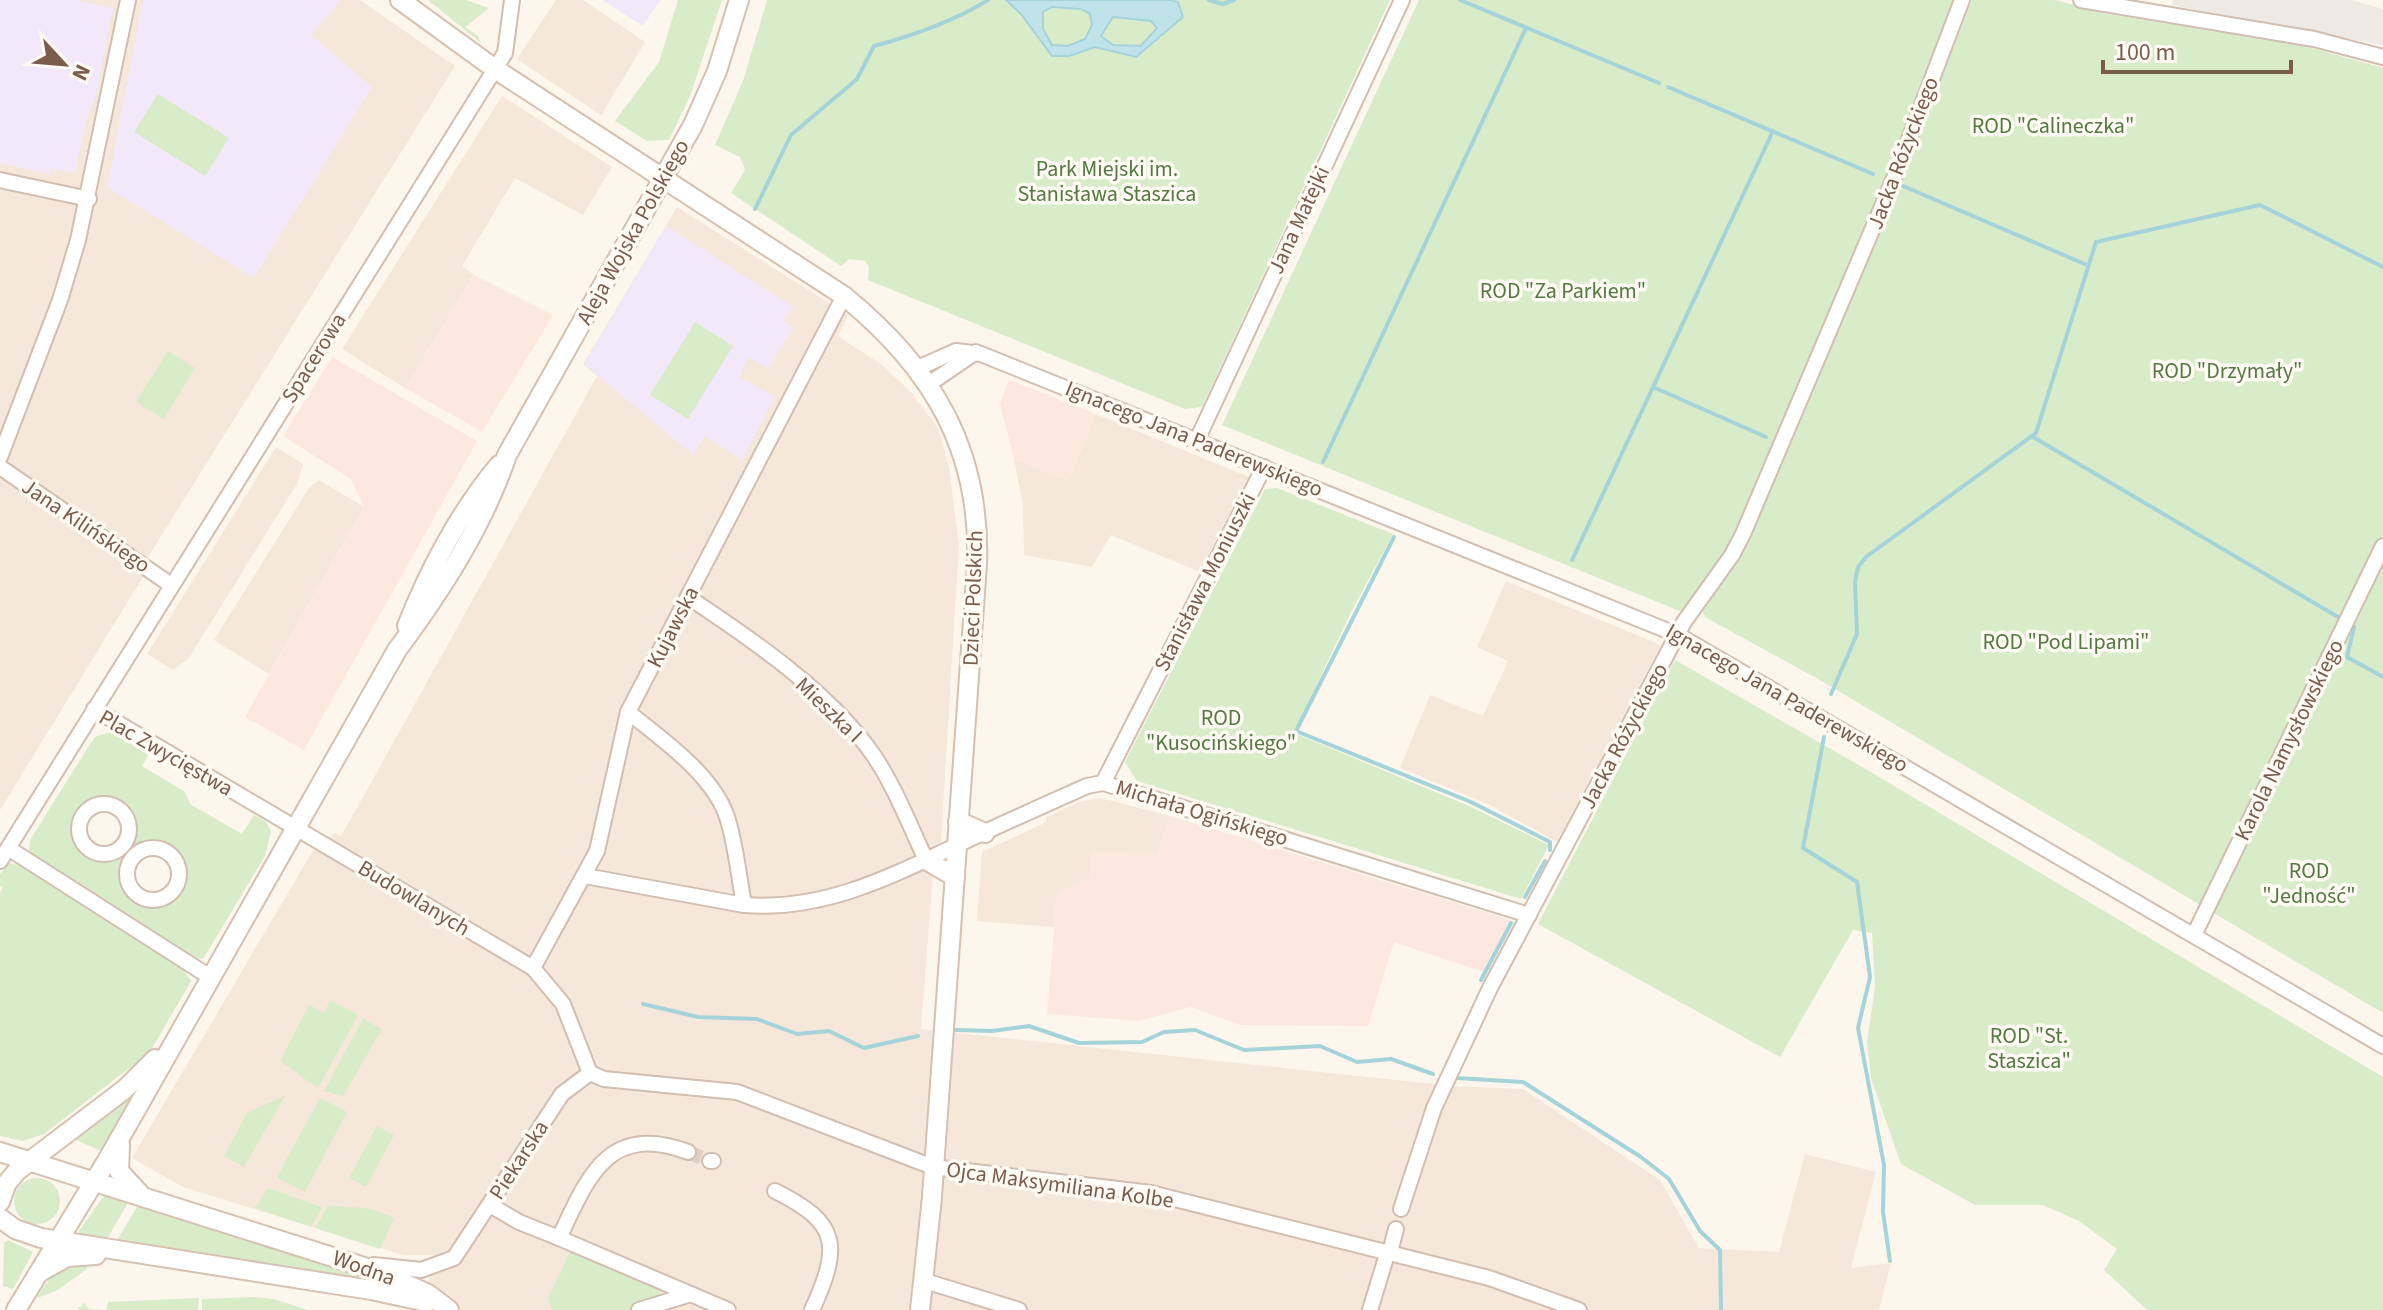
<svg xmlns="http://www.w3.org/2000/svg" width="2383" height="1310" viewBox="0 0 2383 1310" font-family="'Source Sans 3',sans-serif">
  <rect width="100%" height="100%" fill="#fdf6ec"/>
  <g fill="#f5e8da">
    <path d="M0,0H360L455,66L148,557L143,577L0,810Z"/>
    <path d="M556,0H583L645,42L601,115L517,59Z"/>
    <path d="M502,96L612,167L583,215L515,178L462,266L474,275L405,388L342,349Z"/>
    <path d="M677,207L848,315L838,336L882,365L912,393L939,430L949,467L959,544L941,841L935,849L921,1029L1451,1086L1523,1089L1660,1180L1699,1248L1779,1252L1805,1154L1876,1172L1851,1268L1891,1263L1879,1310H420L436,1255H403L183,1187L132,1158L312,852L335,833L341,836L353,815L597,376L583,364Z"/>
    <path d="M1096,414L1249,477L1200,572L1111,535L1092,567L1024,555L1023,505L1014,459L1069,481Z"/>
    <path d="M276,447L303,464L298,482L189,658L173,670L147,654Z"/>
    <path d="M319,480L364,507L269,674L214,640L309,488Z"/>
    <path d="M1506,581L1661,645L1557,842L1488,804L1400,768L1430,695L1483,716L1508,661L1477,647Z"/>
    <path d="M1101,798L1170,816L1158,853L1057,893L1054,927L977,921L982,852L1047,822L1046,817L1082,801Z"/>
  </g>
  <g fill="#fde8e0">
    <path d="M474,275L553,315L482,432L405,388Z"/>
    <path d="M332,357L477,441L304,750L245,717L364,507L351,479L283,436Z"/>
    <path d="M1009,380L1096,414L1069,481L1014,459L1000,404Z"/>
    <path d="M1170,816L1511,920L1483,972L1394,942L1368,1026L1240,1025L1191,1007L1138,1021L1047,1014L1057,893L1089,878L1090,852L1158,853Z"/>
  </g>
  <path fill="#efe9e4" d="M2173,0H2351L2383,9V45L2172,5Z"/>
  <g fill="#f3e8fa">
    <path d="M0,0H74L113,8L96,96L87,116L75,173L50,169L49,174L0,163Z"/>
    <path d="M143,0H341L311,35L372,87L254,278L107,187Z"/>
    <path d="M602,0H660L643,26Z"/>
    <path d="M666,226L793,307L783,321L794,328L767,369L749,357L739,377L775,397L742,460L705,436L693,455L584,364Z"/>
  </g>
  <g fill="#d8ecc9" fill-rule="evenodd">
    <path d="M428,0H466L489,8L465,27L478,36L481,43Z"/>
    <path d="M678,0H722L690,96L669,140L647,141L615,121L659,62Z"/>
    <path d="M767,0H1390L1202,407L1185,409L868,280L869,267L865,261L849,259L841,266L731,193L745,170L740,157L715,145L743,81Z"/>
    <path d="M1419,0H1955L1884,183L1727,549L1682,612L1222,425Z"/>
    <path d="M1972,0H2055L2107,14L2297,44L2383,68V535L2202,906L1818,679L1705,617L1702,610L1737,561L1753,530L1902,180Z"/>
    <path d="M158,94L229,138L205,176L134,132Z"/>
    <path d="M695,322L733,346L688,419L650,395Z"/>
    <path d="M168,351L195,368L164,419L136,402Z"/>
    <path d="M1277,488L1393,534L1350,614L1294,733L1469,806L1549,845L1521,899L1137,781L1125,762L1265,489Z"/>
    <path d="M2383,562V1013L2212,912L2330,671L2337,669L2341,662L2338,654Z"/>
    <path d="M1675,660L1864,768L2383,1077V1310H2147L2104,1270L2117,1249L2079,1221L2043,1205H1975L1901,1164L1871,1078L1867,1042L1875,987L1872,933L1853,930L1780,1057L1538,924Z"/>
    <path d="M112,732L150,753L142,766L185,792L190,804L242,834L254,815L266,822L271,831L265,856L203,959L191,957L29,853L30,840L90,744L96,736ZM105,804L122,812L129,829L122,847L103,855L84,845L79,828L89,809ZM148,848L170,854L179,872L174,890L157,900L138,896L127,878L130,861Z"/>
    <path d="M9,863L22,866L183,969L191,981L150,1052L44,1134L23,1141L0,1136V893L3,887L0,886V874Z"/>
    <path d="M330,1001L358,1015L318,1088L280,1061L309,1005L324,1013Z"/>
    <path d="M363,1019L382,1029L343,1096L324,1091Z"/>
    <path d="M133,1093L101,1151L74,1139V1137Z"/>
    <path d="M286,1095L244,1167L224,1156L247,1113Z"/>
    <path d="M320,1098L347,1112L305,1192L277,1177Z"/>
    <path d="M377,1126L394,1135L366,1187L349,1178Z"/>
    <circle cx="37" cy="1201" r="23"/>
    <path d="M268,1188L322,1207L311,1227L255,1208Z"/>
    <path d="M105,1194L129,1201L106,1241L80,1235L79,1231Z"/>
    <path d="M329,1205L372,1209L394,1218L380,1249L315,1228Z"/>
    <path d="M137,1207H142L378,1283L116,1242Z"/>
    <path d="M8,1240L33,1252L13,1289L3,1286L4,1243Z"/>
    <path d="M571,1250L657,1286L666,1310H552L548,1298Z"/>
    <path d="M87,1264V1269L56,1291L37,1298C51,1274 59,1265 87,1264Z"/>
    <path d="M253,1297L274,1299L308,1310H202V1299Z"/>
    <path d="M199,1298L198,1310H80L78,1307H82L83,1302L89,1309L106,1310L108,1302Z"/>
  </g>
  <path fill="#bfe3e8" stroke="#a5d3da" stroke-width="2" fill-rule="evenodd" d="M1006,0H1171L1178,2L1183,17L1136,57L1095,47L1069,56H1052L1021,14ZM1052,7L1081,9L1090,14L1092,25L1085,39L1068,46L1052,45L1043,29V12ZM1113,17L1151,21L1157,28L1141,46L1113,45L1101,36Z"/>
  <g fill="none" stroke-linecap="round" stroke-linejoin="round">
    <g stroke="#a5d3da" stroke-width="4">
      <path d="M1209,0L1223,4L1234,0"/>
      <path d="M1460,0L1659,83"/>
      <path d="M1668,87L1873,174"/>
      <path d="M1903,186L2087,265"/>
      <path d="M755,209L791,135L857,79L874,46C911,36 956,20 988,0"/>
      <path d="M1653,387L1766,437"/>
      <path d="M2033,437L2338,617"/>
      <path d="M1323,462L1526,28"/>
      <path d="M1394,537L1296,731L1471,802L1550,842V850"/>
      <path d="M1572,560L1773,131"/>
      <path d="M2354,627L2347,657L2383,677"/>
      <path d="M1831,694L1857,634L1855,582L1858,567L1866,557L2036,433L2096,242L2260,205L2383,267"/>
      <path d="M1824,737L1803,848L1857,882L1870,977L1858,1028L1884,1165L1883,1212L1890,1261"/>
      <path d="M1525,897L1545,861"/>
      <path d="M1481,980L1511,923"/>
      <path d="M643,1004L698,1017L757,1019L797,1034L829,1031L864,1048L918,1036"/>
      <path d="M956,1030L992,1031L1029,1026L1079,1043L1142,1042L1164,1032L1195,1030L1244,1050L1320,1046L1357,1062L1391,1059L1433,1074"/>
      <path d="M1457,1078L1523,1082L1641,1157L1669,1179L1700,1231L1720,1250L1721,1310"/>
    </g>
    <path stroke="#dcd0c4" stroke-width="14" stroke-dasharray="14 7" stroke-linecap="butt" d="M688,1152L710,1161"/>
    <defs>
      <g id="street">
        <path d="M2081,0L2314,39L2383,57"/>
        <path d="M0,180L89,199"/>
        <path d="M918,368L956,351L981,354L1678,635L2383,1046"/>
        <path d="M929,384L976,352"/>
        <path d="M1197,440L1402,0"/>
        <path d="M0,457L60,300L78,240L128,0"/>
        <path d="M0,467L171,585"/>
        <path d="M688,597C750,638 832,694 874,756C895,787 910,826 926,860"/>
        <path d="M94,709L533,968L563,1004L590,1073"/>
        <path d="M628,712C663,740 715,776 728,820C736,847 739,877 744,905"/>
        <path d="M1103,783L1264,467"/>
        <circle cx="104" cy="829" r="25"/>
        <circle cx="153" cy="874" r="26"/>
        <path d="M8,848L210,977"/>
        <path d="M0,861L505,53L512,0"/>
        <path d="M585,876L744,905C821,911 886,879 953,847C997,826 1042,806 1087,786L1103,783L1529,915"/>
        <path d="M2194,935L2383,546"/>
        <path d="M533,968L597,851L628,712L844,296"/>
        <path d="M590,1073L604,1079L737,1092L933,1167L1151,1193L1489,1278L1579,1310"/>
        <path d="M688,1152C608,1122 588,1177 559,1238L728,1310"/>
        <path d="M710,1161H713"/>
        <path d="M775,1191C840,1223 841,1246 812,1310"/>
        <path d="M490,1205L519,1222L559,1238"/>
        <path d="M1401,1209L1434,1108L1490,988L1684,622L1732,555L1743,534L1895,176L1962,0"/>
        <path d="M1390,1252L1396,1229"/>
        <path d="M374,1265L421,1270L454,1258L562,1094L590,1073"/>
        <path d="M925,1281L1019,1310"/>
        <path d="M639,1310L691,1294"/>
        <path d="M1370,1310L1388,1251"/>
      </g>
      <g id="secondary">
        <path d="M400,0L495,69L844,296C931,367 981,448 977,564L932,1197L920,1310"/>
        <path d="M407,626C429,570 461,510 499,465"/>
        <path d="M958,821L985,833"/>
        <path d="M926,860L955,877"/>
        <path d="M120,1145L119,1171L141,1195"/>
        <path d="M0,1152L377,1271L428,1294L449,1310"/>
        <path d="M0,1202L7,1183L17,1171L125,1089L155,1059"/>
        <path d="M0,1218L15,1229L41,1238L371,1290L427,1302"/>
        <path d="M42,1271L67,1257L96,1255"/>
        <path d="M16,1310L108,1159L397,650C441,591 483,526 507,455L693,125L717,71L739,0"/>
      </g>
    </defs>
    <use href="#street" stroke="#d1beb0" stroke-width="18"/>
    <use href="#secondary" stroke="#d6c0b0" stroke-width="22"/>
    <use href="#street" stroke="#fff" stroke-width="14"/>
    <use href="#secondary" stroke="#fff" stroke-width="18"/>
  </g>
  <g text-anchor="middle" dominant-baseline="central" stroke-width="7" stroke-linejoin="round" paint-order="stroke">
    <g font-size="22" fill="#537a41" stroke="#fffaf3">
      <text x="2053" y="126">ROD "Calineczka"</text>
      <text x="1107" y="169">Park Miejski im.<tspan x="1107" dy="25">Stanisława Staszica</tspan></text>
      <text x="1563" y="291">ROD "Za Parkiem"</text>
      <text x="2227" y="371">ROD "Drzymały"</text>
      <text x="2066" y="642">ROD "Pod Lipami"</text>
      <text x="1221" y="718">ROD<tspan x="1221" dy="25">"Kusocińskiego"</tspan></text>
      <text x="2309" y="871">ROD<tspan x="2309" dy="25">"Jedność"</tspan></text>
      <text x="2029" y="1036">ROD "St.<tspan x="2029" dy="25">Staszica"</tspan></text>
    </g>
    <g font-size="22" fill="#7a5c4d" stroke="#fffaf3">
      <text transform="translate(1903 153) rotate(-69)">Jacka Różyckiego</text>
      <text transform="translate(1299 220) rotate(-65)">Jana Matejki</text>
      <text transform="translate(633 232) rotate(-61)">Aleja Wojska Polskiego</text>
      <text transform="translate(314 358) rotate(-58)">Spacerowa</text>
      <text transform="translate(1194 439) rotate(22)">Ignacego Jana Paderewskiego</text>
      <text transform="translate(86 526) rotate(34)">Jana Kilińskiego</text>
      <text transform="translate(1205 582) rotate(-63)">Stanisława Moniuszki</text>
      <text transform="translate(973 598) rotate(-88)">Dzieci Polskich</text>
      <text transform="translate(673 627) rotate(-63)">Kujawska</text>
      <text transform="translate(1787 698) rotate(30)">Ignacego Jana Paderewskiego</text>
      <text transform="translate(829 710) rotate(44)">Mieszka I</text>
      <text transform="translate(1624 736) rotate(-62)">Jacka Różyckiego</text>
      <text transform="translate(2289 740) rotate(-64)">Karola Namysłowskiego</text>
      <text transform="translate(166 753) rotate(30)">Plac Zwycięstwa</text>
      <text transform="translate(1202 813) rotate(17)">Michała Ogińskiego</text>
      <text transform="translate(414 898) rotate(31)">Budowlanych</text>
      <text transform="translate(519 1160) rotate(-57)">Piekarska</text>
      <text transform="translate(1060 1185) rotate(8)">Ojca Maksymiliana Kolbe</text>
      <text transform="translate(364 1268) rotate(20)">Wodna</text>
    </g>
  </g>
  <g transform="translate(64 64) rotate(116)" stroke="#fffaf3" stroke-width="6" paint-order="stroke">
  <path d="M0-6L14 30L0 20L-14 30Z" fill="#7a5c4d"/>
  <text y="-12" font-size="22" font-weight="bold" text-anchor="middle" fill="#7a5c4d">N</text>
  </g>
  <path d="M2103 60v12h188v-12" fill="none" stroke="#7a5c4d" stroke-width="4"/>
  <text x="2115" y="60" font-size="24" fill="#7a5c4d" stroke="#fffaf3" stroke-width="6" paint-order="stroke">100 m</text>
</svg>
